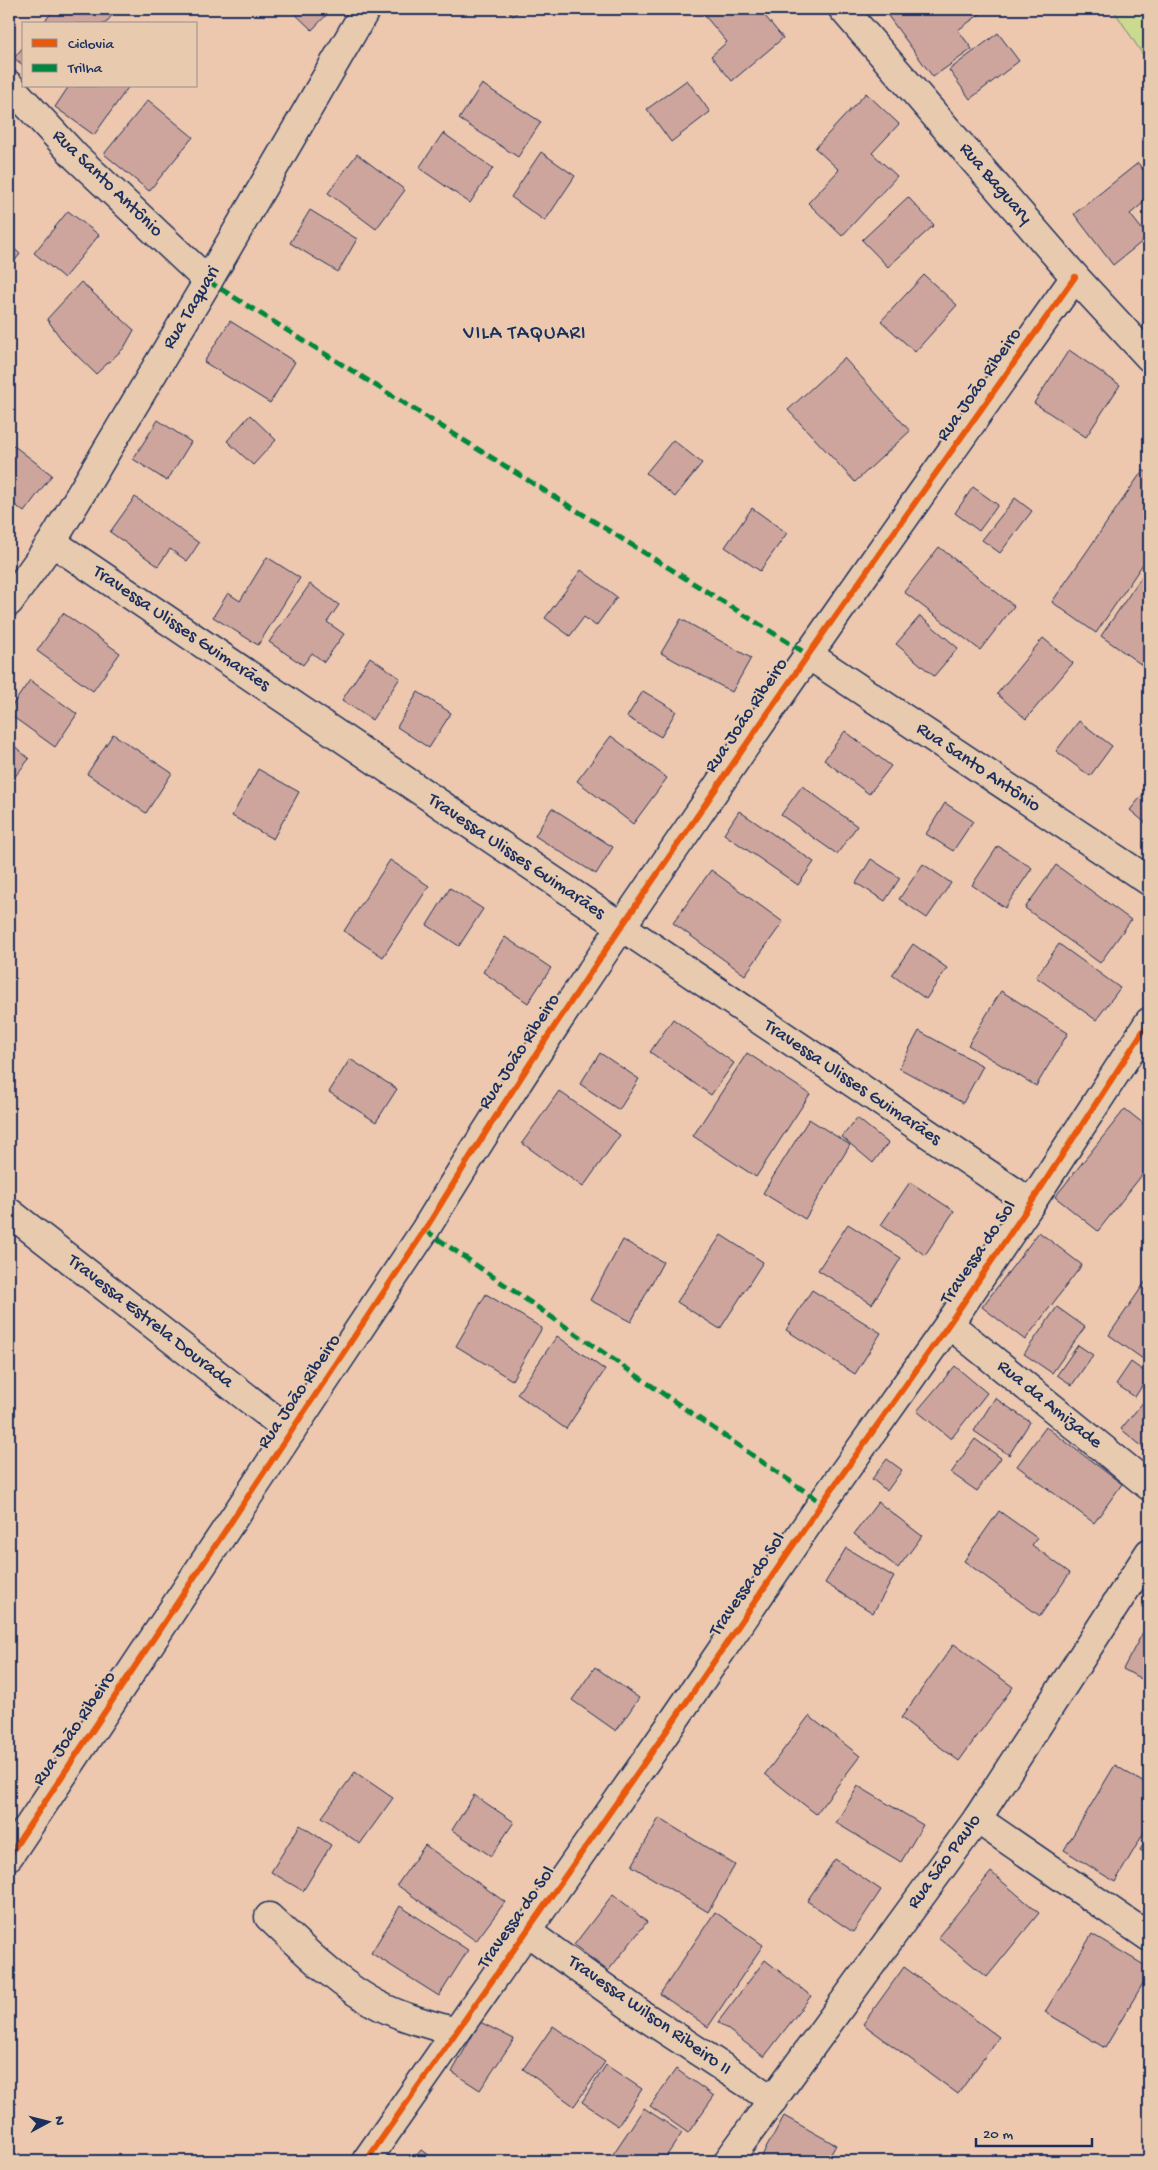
<svg xmlns="http://www.w3.org/2000/svg" width="1158" height="2170" viewBox="0 0 1158 2170" font-family="'Gochi Hand',sans-serif">
  <rect width="100%" height="100%" fill="#edc8ae"/>
  <filter id="ink" filterUnits="userSpaceOnUse"><feTurbulence type="fractalNoise" baseFrequency=".02" numOctaves="2"/><feDisplacementMap in="SourceGraphic" scale="10" xChannelSelector="R" yChannelSelector="G"/><feConvolveMatrix kernelMatrix="1 2 1 2 8 2 1 2 1" color-interpolation-filters="sRGB"/></filter>
  <g filter="url(#ink)">
    <path fill="#cbda8e" stroke="#738476" d="M1113,9H1149V64Z"/>
    <g fill="#cda59c" stroke="#1b2f5e">
      <path d="M55,9H117L105,24H42Z"/>
      <path d="M290,9H332L312,30Z"/>
      <path d="M507,9H521L513,16Z"/>
      <path d="M699,9H762L760,10L783,38L732,81L711,56L727,42Z"/>
      <path d="M883,9H942L943,10L946,9H987L958,30L972,49L933,77Z"/>
      <path d="M998,33L1019,61L970,99L949,70Z"/>
      <path d="M24,46V66L14,58Z"/>
      <path d="M687,80L710,112L671,142L647,109Z"/>
      <path d="M482,84L541,122L518,157L459,119Z"/>
      <path d="M69,86H129L94,135L55,107Z"/>
      <path d="M866,93L899,124L872,153L897,176L842,236L808,203L839,170L815,148Z"/>
      <path d="M148,100L193,137L149,191L104,154Z"/>
      <path d="M443,133L493,168L470,203L419,168Z"/>
      <path d="M541,152L575,176L545,221L511,197Z"/>
      <path d="M357,154L405,190L376,229L328,193Z"/>
      <path d="M1138,163L1149,178V198L1130,214L1148,237L1113,265L1074,214Z"/>
      <path d="M908,197L934,225L888,267L862,240Z"/>
      <path d="M310,210L357,239L338,272L290,243Z"/>
      <path d="M68,211L99,235L64,278L34,253Z"/>
      <path d="M9,244L20,254L9,268Z"/>
      <path d="M924,275L957,305L915,352L881,321Z"/>
      <path d="M81,282L134,330L124,348L96,374L64,343L47,319Z"/>
      <path d="M230,321L295,362L270,403L204,362Z"/>
      <path d="M1069,350L1120,385L1086,437L1034,403Z"/>
      <path d="M844,358L910,431L855,482L788,410Z"/>
      <path d="M250,415L276,440L253,465L227,441Z"/>
      <path d="M158,420L191,442L167,481L133,459Z"/>
      <path d="M673,440L702,463L675,497L646,473Z"/>
      <path d="M9,442L52,475L24,512L9,500Z"/>
      <path d="M1143,470L1149,474V555L1096,633L1052,602Z"/>
      <path d="M973,487L998,505L979,531L955,513Z"/>
      <path d="M135,497L199,543L187,561L170,549L158,566L110,532Z"/>
      <path d="M1015,498L1032,511L1000,553L982,540Z"/>
      <path d="M752,508L787,533L760,571L725,547Z"/>
      <path d="M939,547L1014,606L980,650L904,592Z"/>
      <path d="M267,557L300,578L258,645L213,617L228,593L240,601Z"/>
      <path d="M1149,566V670L1101,636Z"/>
      <path d="M581,570L617,597L596,626L584,617L570,636L545,618Z"/>
      <path d="M310,584L339,605L327,622L344,634L324,662L312,653L303,665L269,642Z"/>
      <path d="M63,613L120,653L93,691L37,651Z"/>
      <path d="M920,616L958,648L934,676L896,644Z"/>
      <path d="M681,619L751,658L732,692L661,653Z"/>
      <path d="M1043,638L1073,663L1026,719L997,694Z"/>
      <path d="M370,657L400,678L372,720L342,700Z"/>
      <path d="M30,680L77,714L55,747L9,714V710Z"/>
      <path d="M643,691L676,711L661,737L627,717Z"/>
      <path d="M418,692L451,713L429,748L397,727Z"/>
      <path d="M1079,721L1112,746L1090,776L1056,751Z"/>
      <path d="M845,731L891,766L869,794L824,760Z"/>
      <path d="M113,734L172,773L146,813L87,774Z"/>
      <path d="M611,736L667,778L633,824L577,781Z"/>
      <path d="M10,742L29,759L9,784V744Z"/>
      <path d="M258,769L299,792L273,839L232,816Z"/>
      <path d="M802,786L857,826L837,854L781,815Z"/>
      <path d="M1149,787V826L1130,810Z"/>
      <path d="M945,803L973,821L953,851L926,834Z"/>
      <path d="M552,808L613,847L596,874L535,836Z"/>
      <path d="M739,811L814,862L798,885L724,834Z"/>
      <path d="M998,846L1032,868L1005,908L972,885Z"/>
      <path d="M871,859L900,878L885,901L856,883Z"/>
      <path d="M390,860L429,886L383,957L344,931Z"/>
      <path d="M923,864L951,883L927,918L899,899Z"/>
      <path d="M1056,865L1131,920L1100,963L1025,908Z"/>
      <path d="M711,870L783,922L745,975L673,923Z"/>
      <path d="M450,888L483,909L459,946L427,925Z"/>
      <path d="M505,937L551,968L528,1003L483,972Z"/>
      <path d="M913,944L947,968L926,999L892,975Z"/>
      <path d="M1059,944L1120,988L1096,1020L1036,977Z"/>
      <path d="M1001,991L1068,1033L1036,1086L968,1045Z"/>
      <path d="M673,1019L734,1063L711,1095L650,1052Z"/>
      <path d="M919,1031L983,1066L963,1103L899,1068Z"/>
      <path d="M600,1053L639,1079L619,1110L580,1084Z"/>
      <path d="M747,1053L810,1094L756,1177L693,1136Z"/>
      <path d="M350,1059L397,1089L376,1122L329,1092Z"/>
      <path d="M559,1091L620,1135L583,1187L522,1143Z"/>
      <path d="M1125,1109L1149,1128V1166L1098,1231L1055,1197Z"/>
      <path d="M857,1118L888,1143L873,1163L842,1137Z"/>
      <path d="M809,1119L850,1145L805,1219L763,1193Z"/>
      <path d="M910,1182L954,1211L925,1255L881,1225Z"/>
      <path d="M848,1224L901,1258L872,1304L818,1270Z"/>
      <path d="M1039,1232L1082,1265L1025,1340L982,1307Z"/>
      <path d="M721,1235L763,1262L720,1329L677,1302Z"/>
      <path d="M623,1240L663,1262L631,1322L590,1300Z"/>
      <path d="M1148,1278L1149,1350L1143,1359L1109,1335Z"/>
      <path d="M812,1290L881,1333L855,1374L786,1330Z"/>
      <path d="M486,1294L542,1328L512,1380L456,1346Z"/>
      <path d="M1057,1307L1085,1327L1052,1373L1024,1354Z"/>
      <path d="M557,1336L605,1370L566,1429L517,1394Z"/>
      <path d="M1078,1345L1093,1355L1072,1385L1057,1375Z"/>
      <path d="M1131,1362L1149,1375L1135,1397L1116,1384Z"/>
      <path d="M955,1366L987,1393L951,1439L917,1411Z"/>
      <path d="M1149,1395V1452L1121,1429Z"/>
      <path d="M995,1398L1030,1422L1009,1455L974,1431Z"/>
      <path d="M1046,1427L1122,1484L1094,1523L1017,1466Z"/>
      <path d="M975,1439L1001,1458L977,1491L951,1473Z"/>
      <path d="M887,1459L902,1470L887,1491L872,1479Z"/>
      <path d="M878,1502L922,1536L898,1568L854,1534Z"/>
      <path d="M999,1511L1037,1538L1032,1545L1070,1573L1040,1616L964,1561Z"/>
      <path d="M846,1548L894,1577L873,1613L825,1583Z"/>
      <path d="M1149,1621V1683L1123,1669Z"/>
      <path d="M954,1644L1013,1687L959,1761L901,1718Z"/>
      <path d="M595,1667L639,1698L616,1731L572,1700Z"/>
      <path d="M809,1716L860,1756L816,1814L765,1774Z"/>
      <path d="M1115,1765L1149,1786V1824L1115,1882L1064,1850Z"/>
      <path d="M355,1772L393,1798L360,1844L322,1817Z"/>
      <path d="M858,1786L923,1825L901,1862L836,1823Z"/>
      <path d="M474,1795L514,1822L491,1856L452,1830Z"/>
      <path d="M659,1818L735,1865L708,1912L632,1866Z"/>
      <path d="M300,1825L331,1845L303,1891L271,1872Z"/>
      <path d="M1149,1834V1855L1140,1850Z"/>
      <path d="M425,1845L505,1902L476,1941L397,1885Z"/>
      <path d="M835,1859L881,1890L853,1932L807,1901Z"/>
      <path d="M991,1872L1039,1913L987,1977L938,1937Z"/>
      <path d="M613,1894L647,1922L608,1971L574,1945Z"/>
      <path d="M400,1906L468,1950L439,1996L371,1953Z"/>
      <path d="M715,1912L763,1945L708,2027L660,1994Z"/>
      <path d="M1092,1934L1149,1968V1973L1105,2048L1045,2012Z"/>
      <path d="M765,1960L811,1996L764,2057L718,2022Z"/>
      <path d="M904,1967L999,2037L958,2094L863,2024Z"/>
      <path d="M480,2022L514,2039L480,2090L452,2072Z"/>
      <path d="M553,2026L605,2062L574,2106L523,2069Z"/>
      <path d="M606,2065L642,2089L618,2126L582,2102Z"/>
      <path d="M676,2069L714,2096L688,2133L650,2106Z"/>
      <path d="M644,2108L682,2133L663,2161H618L611,2157Z"/>
      <path d="M784,2116L836,2145L827,2161H759Z"/>
      <path d="M421,2150L436,2161H412Z"/>
    </g>
    <g fill="none" stroke-linecap="round" stroke-linejoin="round">
      <defs>
        <g id="minor">
          <path d="M843,9L1075,277L1149,357"/>
          <path d="M9,85L76,157L208,281"/>
          <path d="M52,542L1031,1203"/>
          <path d="M9,602L52,542L208,281L366,9"/>
          <path d="M807,654L1149,881"/>
          <path d="M9,1212L291,1432"/>
          <path d="M949,1324L1149,1486"/>
          <path d="M977,1819L1149,1937"/>
          <path d="M9,1856L425,1230C508,1093 598,960 689,828C815,643 945,460 1075,277"/>
          <path d="M269,1917C302,1948 338,1985 380,2006C404,2018 431,2025 456,2032"/>
          <path d="M526,1931L644,2016L773,2100"/>
          <path d="M366,2161L668,1729L822,1503L949,1324L1031,1203L1149,1022"/>
          <path d="M728,2161L977,1819L1149,1553"/>
        </g>
      </defs>
      <use href="#minor" stroke="#1b2f5e" stroke-width="31"/>
      <use href="#minor" stroke="#e8cbaf" stroke-width="28"/>
      <g stroke="#00873e" stroke-width="5" stroke-dasharray="10 5" stroke-linecap="butt">
        <path d="M208,281L807,654"/>
        <path d="M425,1230L822,1503"/>
      </g>
      <defs>
        <g id="cycleway">
          <path d="M9,1856L425,1230C508,1093 598,960 689,828C815,643 945,460 1075,277"/>
          <path d="M366,2161L668,1729L822,1503L949,1324L1031,1203L1149,1022"/>
        </g>
      </defs>
      <use href="#cycleway" stroke="#e8cbaf" stroke-width="9"/>
      <use href="#cycleway" stroke="#e8590c" stroke-width="6"/>
    </g>
  </g>
  <g text-anchor="middle" dominant-baseline="central" stroke-width="4" stroke-linejoin="round" paint-order="stroke">
    <g font-size="19" fill="#1b2f5e" stroke="#e8cbaf">
      <text transform="translate(107 184) rotate(44)">Rua Santo Antônio</text>
      <text transform="translate(995 184) rotate(49)">Rua Baguary</text>
      <text transform="translate(192 308) rotate(-59)">Rua Taquari</text>
      <text transform="translate(980 385) rotate(-55)">Rua João Ribeiro</text>
      <text transform="translate(181 629) rotate(34)">Travessa Ulisses Guimarães</text>
      <text transform="translate(747 716) rotate(-56)">Rua João Ribeiro</text>
      <text transform="translate(978 768) rotate(34)">Rua Santo Antônio</text>
      <text transform="translate(516 857) rotate(34)">Travessa Ulisses Guimarães</text>
      <text transform="translate(520 1052) rotate(-57)">Rua João Ribeiro</text>
      <text transform="translate(852 1083) rotate(34)">Travessa Ulisses Guimarães</text>
      <text transform="translate(979 1253) rotate(-56)">Travessa do Sol</text>
      <text transform="translate(150 1322) rotate(38)">Travessa Estrela Dourada</text>
      <text transform="translate(300 1392) rotate(-56)">Rua João Ribeiro</text>
      <text transform="translate(1049 1405) rotate(39)">Rua da Amizade</text>
      <text transform="translate(748 1585) rotate(-56)">Travessa do Sol</text>
      <text transform="translate(75 1729) rotate(-56)">Rua João Ribeiro</text>
      <text transform="translate(945 1862) rotate(-54)">Rua São Paulo</text>
      <text transform="translate(517 1918) rotate(-55)">Travessa do Sol</text>
      <text transform="translate(649 2016) rotate(35)">Travessa Wilson Ribeiro II</text>
    </g>
    <g font-size="20" letter-spacing="1" fill="#1b2f5e" stroke="#e8cbaf">
      <text x="525" y="334">VILA TAQUARI</text>
    </g>
  </g>
  <rect width="1158" height="2170" fill="none" stroke="#e8cbaf" stroke-width="30"/>
  <rect x="15" y="15" width="1128" height="2140" fill="none" stroke="#1b2f5e" stroke-width="2" filter="url(#ink)"/>
  <rect x="22" y="22" width="175" height="65" fill="#e8cbaf" stroke="#968d8f"/>
  <rect x="32" y="39" width="25" height="8" fill="#e8590c" stroke="#968d8f"/>
  <text x="68" y="48" font-size="15" fill="#1b2f5e">Ciclovia</text>
  <rect x="32" y="64" width="25" height="8" fill="#00873e" stroke="#968d8f"/>
  <text x="68" y="72" font-size="15" fill="#1b2f5e">Trilha</text>
  <g transform="translate(48 2122) rotate(83)" stroke="#e8cbaf" stroke-width="4" paint-order="stroke">
  <path d="M0-4L9 19L0 12L-9 19Z" fill="#1b2f5e"/>
  <text y="-8" font-size="14" font-weight="bold" text-anchor="middle" fill="#1b2f5e">N</text>
  </g>
  <path d="M976 2138v8h116v-8" fill="none" stroke="#1b2f5e" stroke-width="2.5"/>
  <text x="983" y="2138" font-size="15" fill="#1b2f5e" stroke="#e8cbaf" stroke-width="4" paint-order="stroke">20 m</text>
</svg>
